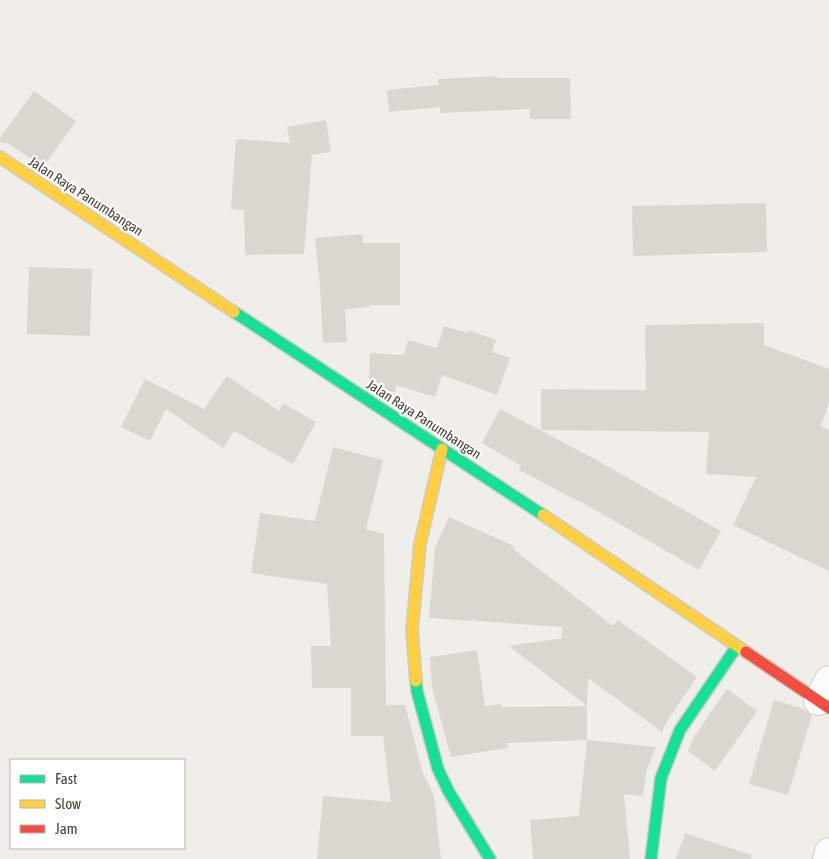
<svg xmlns="http://www.w3.org/2000/svg" width="829" height="859" viewBox="0 0 829 859" font-family="'Asap Condensed',sans-serif">
  <rect width="100%" height="100%" fill="#f0eee9"/>
  <g fill="#dad7d1">
    <path d="M497,76V78H570L571,119H530V109L440,113V107L389,112L387,90L438,85V79Z"/>
    <path d="M34,91L76,121L43,167L9,144L0,142V138Z"/>
    <path d="M326,120L331,152L312,155L304,254L245,255L244,210L231,209L236,139L290,143L287,127Z"/>
    <path d="M766,203L767,252L633,256L632,206Z"/>
    <path d="M362,234L363,243H400V305H369V307L345,309L347,342L323,343L320,286L315,238Z"/>
    <path d="M29,267L92,269L90,336L27,334Z"/>
    <path d="M764,323V345L829,369V402L821,426L829,430V571L733,525L756,477L706,474L709,432L541,430V389L646,390L645,325Z"/>
    <path d="M444,326L467,333L468,330L496,340L492,352L510,358L497,395L442,375L435,397L396,385V392H384L369,382L370,353L404,355L408,340L437,348Z"/>
    <path d="M227,376L279,411L283,403L316,422L293,464L234,431L223,448L166,409L150,441L121,427L145,379L204,409Z"/>
    <path d="M500,409L593,458L721,531L699,570L578,500V501L519,470L521,466L482,443Z"/>
    <path d="M333,447L383,460L366,529L384,534L386,705H405L423,773L434,796L441,859H317L323,796L391,802L383,736H351V688H312L311,646H331L327,584L251,573L260,513L315,521Z"/>
    <path d="M449,517L514,546L513,549L613,626L618,620L697,677L667,721L662,732L588,678L587,706L509,646L562,638V627L477,621L472,618L473,621L429,618L435,548Z"/>
    <path d="M477,650L485,706L501,704L502,707L587,706V740L507,743L508,748L451,757L432,688L430,657Z"/>
    <path d="M727,689L757,711L715,771L688,751L694,737Z"/>
    <path d="M774,700L801,708L812,715L788,795L749,784Z"/>
    <path d="M587,740L656,747L646,772L643,796L624,794L630,859H533L530,820L579,816Z"/>
    <path d="M685,833L752,855L751,859H676Z"/>
  </g>
  <g fill="none" stroke-linecap="round" stroke-linejoin="round">
    <defs>
      <g id="street">
        <path d="M818,701L829,680"/>
        <path d="M827,859L829,852"/>
      </g>
      <g id="fast">
        <path d="M234,312L543,515"/>
        <path d="M416,681L417,691L438,769L449,792L490,859"/>
        <path d="M651,859L661,778L680,730L737,646"/>
      </g>
      <g id="slow">
        <path d="M0,157L234,312"/>
        <path d="M543,515L746,652"/>
        <path d="M416,681L412,630L420,544L442,449"/>
      </g>
      <path id="jam" d="M746,652L829,708"/>
    </defs>
    <use href="#street" stroke="#ceccc6" stroke-width="30"/>
    <use href="#fast" stroke="#d0cbc0" stroke-width="14"/>
    <use href="#slow" stroke="#d0cbc0" stroke-width="14"/>
    <use href="#jam" stroke="#d0cbc0" stroke-width="14"/>
    <use href="#street" stroke="#fdfcfc" stroke-width="28"/>
    <use href="#fast" stroke="#16e098" stroke-width="11"/>
    <use href="#slow" stroke="#ffcf43" stroke-width="11"/>
    <use href="#jam" stroke="#f24e42" stroke-width="11"/>
  </g>
  <g text-anchor="middle" dominant-baseline="central" stroke-width="4.5" stroke-linejoin="round" paint-order="stroke">
    <g font-size="14" fill="#464035" stroke="#fff">
      <text transform="translate(86 196) rotate(33)">Jalan Raya Panumbangan</text>
      <text transform="translate(424 419) rotate(33)">Jalan Raya Panumbangan</text>
    </g>
  </g>
  <rect x="10" y="759" width="175" height="90" fill="#ffffff" stroke="#b5b3ae"/>
  <rect x="20" y="775" width="25" height="8" fill="#16e098" stroke="#b5b3ae"/>
  <text x="55" y="784" font-size="15" fill="#464035">Fast</text>
  <rect x="20" y="800" width="25" height="8" fill="#ffcf43" stroke="#b5b3ae"/>
  <text x="55" y="809" font-size="15" fill="#464035">Slow</text>
  <rect x="20" y="825" width="25" height="8" fill="#f24e42" stroke="#b5b3ae"/>
  <text x="55" y="834" font-size="15" fill="#464035">Jam</text>
</svg>
